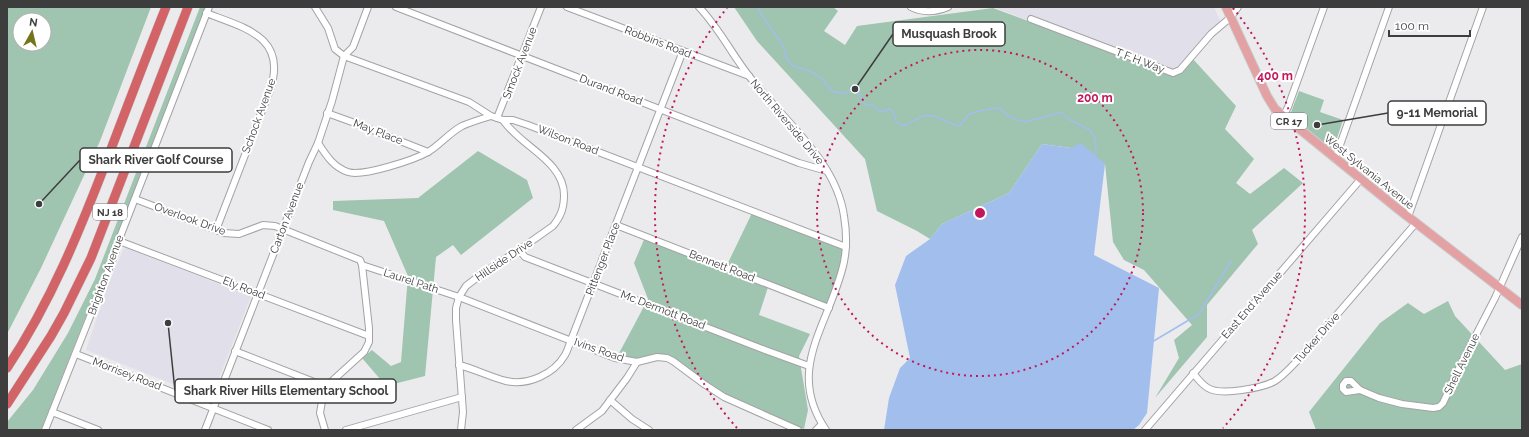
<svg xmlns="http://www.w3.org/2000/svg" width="1529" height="437" viewBox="0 0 1529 437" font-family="Raleway,sans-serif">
  <rect width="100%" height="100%" fill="#ebebee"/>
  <g fill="#e1e0ea">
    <path d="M993,7H1214L1223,27L1175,76Z"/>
    <path d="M125,248L251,296L211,399L86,350L108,285L123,250Z"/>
  </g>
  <g fill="#9fc4af" fill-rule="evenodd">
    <path d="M7,7H151L100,141L41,268L7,334ZM20,20H44V44H20Z"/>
    <path d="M200,7H208L41,430H7V422L33,390L68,333L95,279Z"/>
    <path d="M734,7H833L838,11L824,31L845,45L857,26L993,8L1175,76L1192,58L1236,106L1225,129L1254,159L1236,183L1250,194L1284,168L1303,183L1252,230L1258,244L1207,305V337L1155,398L1179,358L1174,340L1192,325L1144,270L1124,260L1113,242L1105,164L1071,148L1042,144L1009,193L942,224L930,239L917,231L877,211L865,159L757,41Z"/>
    <path d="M1299,91L1324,100L1320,112L1343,120L1333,150L1290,115Z"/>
    <path d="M478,151L527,180L533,198L461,255L453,245L436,257L425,376L386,386L362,358L372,350L391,366L401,362L408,276L384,221L333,210V201L418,198Z"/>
    <path d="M752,213L847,248L829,307L769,284L759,315L810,334L799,356L808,410L804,429L727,399L674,360L617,357L648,299L634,263L646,235L727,265Z"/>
    <path d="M1448,301L1455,316L1505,370L1522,364V430H1316L1309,412L1380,323L1408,303L1424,314Z"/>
  </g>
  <path fill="#a2beed" d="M1081,143L1105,164L1094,255L1159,288L1147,413L1139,425L1133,430H884L889,398L900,368L910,358L895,285L906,256L930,239L942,224L1009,193L1042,144L1071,148Z"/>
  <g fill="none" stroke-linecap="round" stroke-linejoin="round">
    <g stroke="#a2beed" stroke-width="1.5">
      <path d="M758,7C763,21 774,31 782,44C786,50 784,57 790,63C795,69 801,68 807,70C811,72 817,75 821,78C832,88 826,92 845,94L852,88L857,90L863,102L866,105H873C879,111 881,114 889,109L893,111L896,122C905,131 913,118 924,116C937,113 948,125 960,126L969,114L979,111L997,108L1001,109L1007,115L1014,119L1026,122L1061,112L1070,120L1090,130L1095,138L1096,149L1095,156"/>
      <path d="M1152,342L1199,314L1231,261"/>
    </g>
    <defs>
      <g id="minor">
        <path d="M315,7L328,28L335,49L344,56L469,102L491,116L503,120H513L528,125L846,247"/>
        <path d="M396,7L799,163L827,171"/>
        <path d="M567,7L749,76"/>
        <path d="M699,7C719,28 731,53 749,76C782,119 836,160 844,216C847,234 847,253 842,270C826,329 786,371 826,430"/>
        <path d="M911,7C923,13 936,12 948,7"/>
        <path d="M206,13C245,28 288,37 270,90L216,230"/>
        <path d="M1031,19L1173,73L1180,70L1211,34L1231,17L1238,7"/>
        <path d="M327,113L352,122L428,152"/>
        <path d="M1283,117L1288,107L1324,7"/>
        <path d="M497,118L541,7"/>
        <path d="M318,143C326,155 333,167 348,172C362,177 414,160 428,152C440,145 449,133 462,126C471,122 481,119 491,116"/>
        <path d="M1335,159L1389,7"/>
        <path d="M135,199L224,233L239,234L263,225L275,226L360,260L362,265L369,328V342L364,352L332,381L323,395L320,413L325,430"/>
        <path d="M1408,217L1483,7"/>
        <path d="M616,225L829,308"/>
        <path d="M119,241L369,336"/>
        <path d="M519,250L525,257L765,350L809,366"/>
        <path d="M362,265L459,297L615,358L637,362L657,357L667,358L673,361L704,384L724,397L798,430"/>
        <path d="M235,351L327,387"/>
        <path d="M76,354L268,430"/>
        <path d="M459,365C475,369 490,377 506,381C528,386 554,374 565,355C568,350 569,345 571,340L683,51"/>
        <path d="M1193,373C1197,378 1202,385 1208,388C1220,396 1263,388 1275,381C1283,376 1289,369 1296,362L1416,223"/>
        <path d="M1346,381H1351L1360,390L1346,392L1343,389V385Z"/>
        <path d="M1360,390L1379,398L1402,404L1433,408L1439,407L1443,403L1462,362L1495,298L1522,237"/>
        <path d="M610,400L632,419L649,430"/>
        <path d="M52,412L98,430"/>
        <path d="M45,430L116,251L120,237L209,7"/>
        <path d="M205,430L309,162L318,143L332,101L344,56L353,47L368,7"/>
        <path d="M346,430L462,397"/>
        <path d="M461,430L463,412L456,320V308L459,297L466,286L483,273L519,250L553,226C561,216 564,208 564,195C564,161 520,146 503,120"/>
        <path d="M576,430L602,411L627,378L637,362"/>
        <path d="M816,430L822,424"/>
        <path d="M1145,430L1360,180"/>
      </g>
      <path id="major" d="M1226,7L1267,96L1275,109L1398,209L1522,305"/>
      <g id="highway">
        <path d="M7,368C51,302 80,230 108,157C127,107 146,57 166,7"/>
        <path d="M7,404L51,336L64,313L91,258L188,7"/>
      </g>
    </defs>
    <use href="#minor" stroke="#a3a3a6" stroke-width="8"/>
    <use href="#major" stroke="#c9c9c9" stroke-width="10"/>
    <use href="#highway" stroke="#c9c9c9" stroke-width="10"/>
    <use href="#minor" stroke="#fff" stroke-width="6"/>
    <use href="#major" stroke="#e4a1a3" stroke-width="8"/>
    <use href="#highway" stroke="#d26366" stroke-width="9"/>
  </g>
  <g fill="none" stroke="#c2185b" stroke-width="2" stroke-dasharray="2 4">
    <circle cx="980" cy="213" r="163"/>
    <path d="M737 428A325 325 0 0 1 727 8M1233 8A325 325 0 0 1 1223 428"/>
  </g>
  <g text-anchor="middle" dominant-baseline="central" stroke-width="4" stroke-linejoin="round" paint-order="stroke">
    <g fill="#fff" stroke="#777778" stroke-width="1">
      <rect x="1271" y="113" width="36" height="16" rx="3"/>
      <rect x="93" y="204" width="34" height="16" rx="3"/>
    </g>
    <g font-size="10" font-weight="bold" fill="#3d3d3e">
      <text x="1289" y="121">CR 17</text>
      <text x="110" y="212">NJ 18</text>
    </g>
    <g font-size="11" fill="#3d3d3e" stroke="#fff">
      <text transform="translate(658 42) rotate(21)">Robbins Road</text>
      <text transform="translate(1140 61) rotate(21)">T F H Way</text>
      <text transform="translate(520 63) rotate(-69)">Smock Avenue</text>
      <text transform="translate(611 90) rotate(21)">Durand Road</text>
      <text transform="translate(259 116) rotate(-70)">Schock Avenue</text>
      <text transform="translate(787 122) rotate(50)">North Riverside Drive</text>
      <text transform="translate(378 132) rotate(21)">May Place</text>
      <text transform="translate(568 140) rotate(21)">Wilson Road</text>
      <text transform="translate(1369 172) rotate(39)">West Sylvania Avenue</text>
      <text transform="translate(287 218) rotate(-69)">Carton Avenue</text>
      <text transform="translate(190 219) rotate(20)">Overlook Drive</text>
      <text transform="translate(603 259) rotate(-69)">Pittenger Place</text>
      <text transform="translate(504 260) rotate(-34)">Hillside Drive</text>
      <text transform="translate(722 266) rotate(21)">Bennett Road</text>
      <text transform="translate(106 275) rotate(-70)">Brighton Avenue</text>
      <text transform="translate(411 281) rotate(18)">Laurel Path</text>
      <text transform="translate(244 288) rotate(21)">Ely Road</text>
      <text transform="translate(1252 305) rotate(-49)">East End Avenue</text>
      <text transform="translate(663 310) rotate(21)">Mc Dermott Road</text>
      <text transform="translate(1317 338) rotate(-49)">Tucker Drive</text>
      <text transform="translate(599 350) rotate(19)">Ivins Road</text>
      <text transform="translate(1462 364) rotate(-64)">Shell Avenue</text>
      <text transform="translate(127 374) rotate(21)">Morrisey Road</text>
    </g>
  </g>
  <circle cx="980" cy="213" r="6" fill="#c2185b" stroke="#fff" stroke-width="2"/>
  <g font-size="12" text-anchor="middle" font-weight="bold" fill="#c2185b" stroke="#fff" stroke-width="4" stroke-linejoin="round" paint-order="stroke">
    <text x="1275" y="80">400 m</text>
    <text x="1095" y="102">200 m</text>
  </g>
  <path fill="none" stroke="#3d3d3e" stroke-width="1.5" d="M855 89L893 34M1317 125L1388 113M39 204L80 160M168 323L175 391"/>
  <g fill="#3d3d3e" stroke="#fff" stroke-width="1.5">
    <circle cx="855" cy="89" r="4"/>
    <circle cx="1317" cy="125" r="4"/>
    <circle cx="39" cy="204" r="4"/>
    <circle cx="168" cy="323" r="4"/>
  </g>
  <g fill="#fff" stroke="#3d3d3e" stroke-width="1.5">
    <rect x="893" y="22" width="112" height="24" rx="4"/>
    <rect x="1388" y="101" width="98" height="24" rx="4"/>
    <rect x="80" y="148" width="152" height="24" rx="4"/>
    <rect x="175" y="379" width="221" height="24" rx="4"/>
  </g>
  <g font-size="12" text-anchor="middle" font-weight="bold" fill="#3d3d3e">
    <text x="949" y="38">Musquash Brook</text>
    <text x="1437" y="117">9-11 Memorial</text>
    <text x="156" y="164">Shark River Golf Course</text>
    <text x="286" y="395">Shark River Hills Elementary School</text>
  </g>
  <rect width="1529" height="437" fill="none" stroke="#3d3d3e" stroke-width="16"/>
  <g transform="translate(32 32) rotate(8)"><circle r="19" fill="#ffffff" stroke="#b1b1b2"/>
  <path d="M0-3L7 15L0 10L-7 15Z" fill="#73751b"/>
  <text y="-6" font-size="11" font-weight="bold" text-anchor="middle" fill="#3d3d3e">N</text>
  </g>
  <path d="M1389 30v6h81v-6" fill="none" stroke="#3d3d3e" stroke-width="2"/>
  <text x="1395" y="30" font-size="12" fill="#3d3d3e" stroke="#ffffff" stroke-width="3" paint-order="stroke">100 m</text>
</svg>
